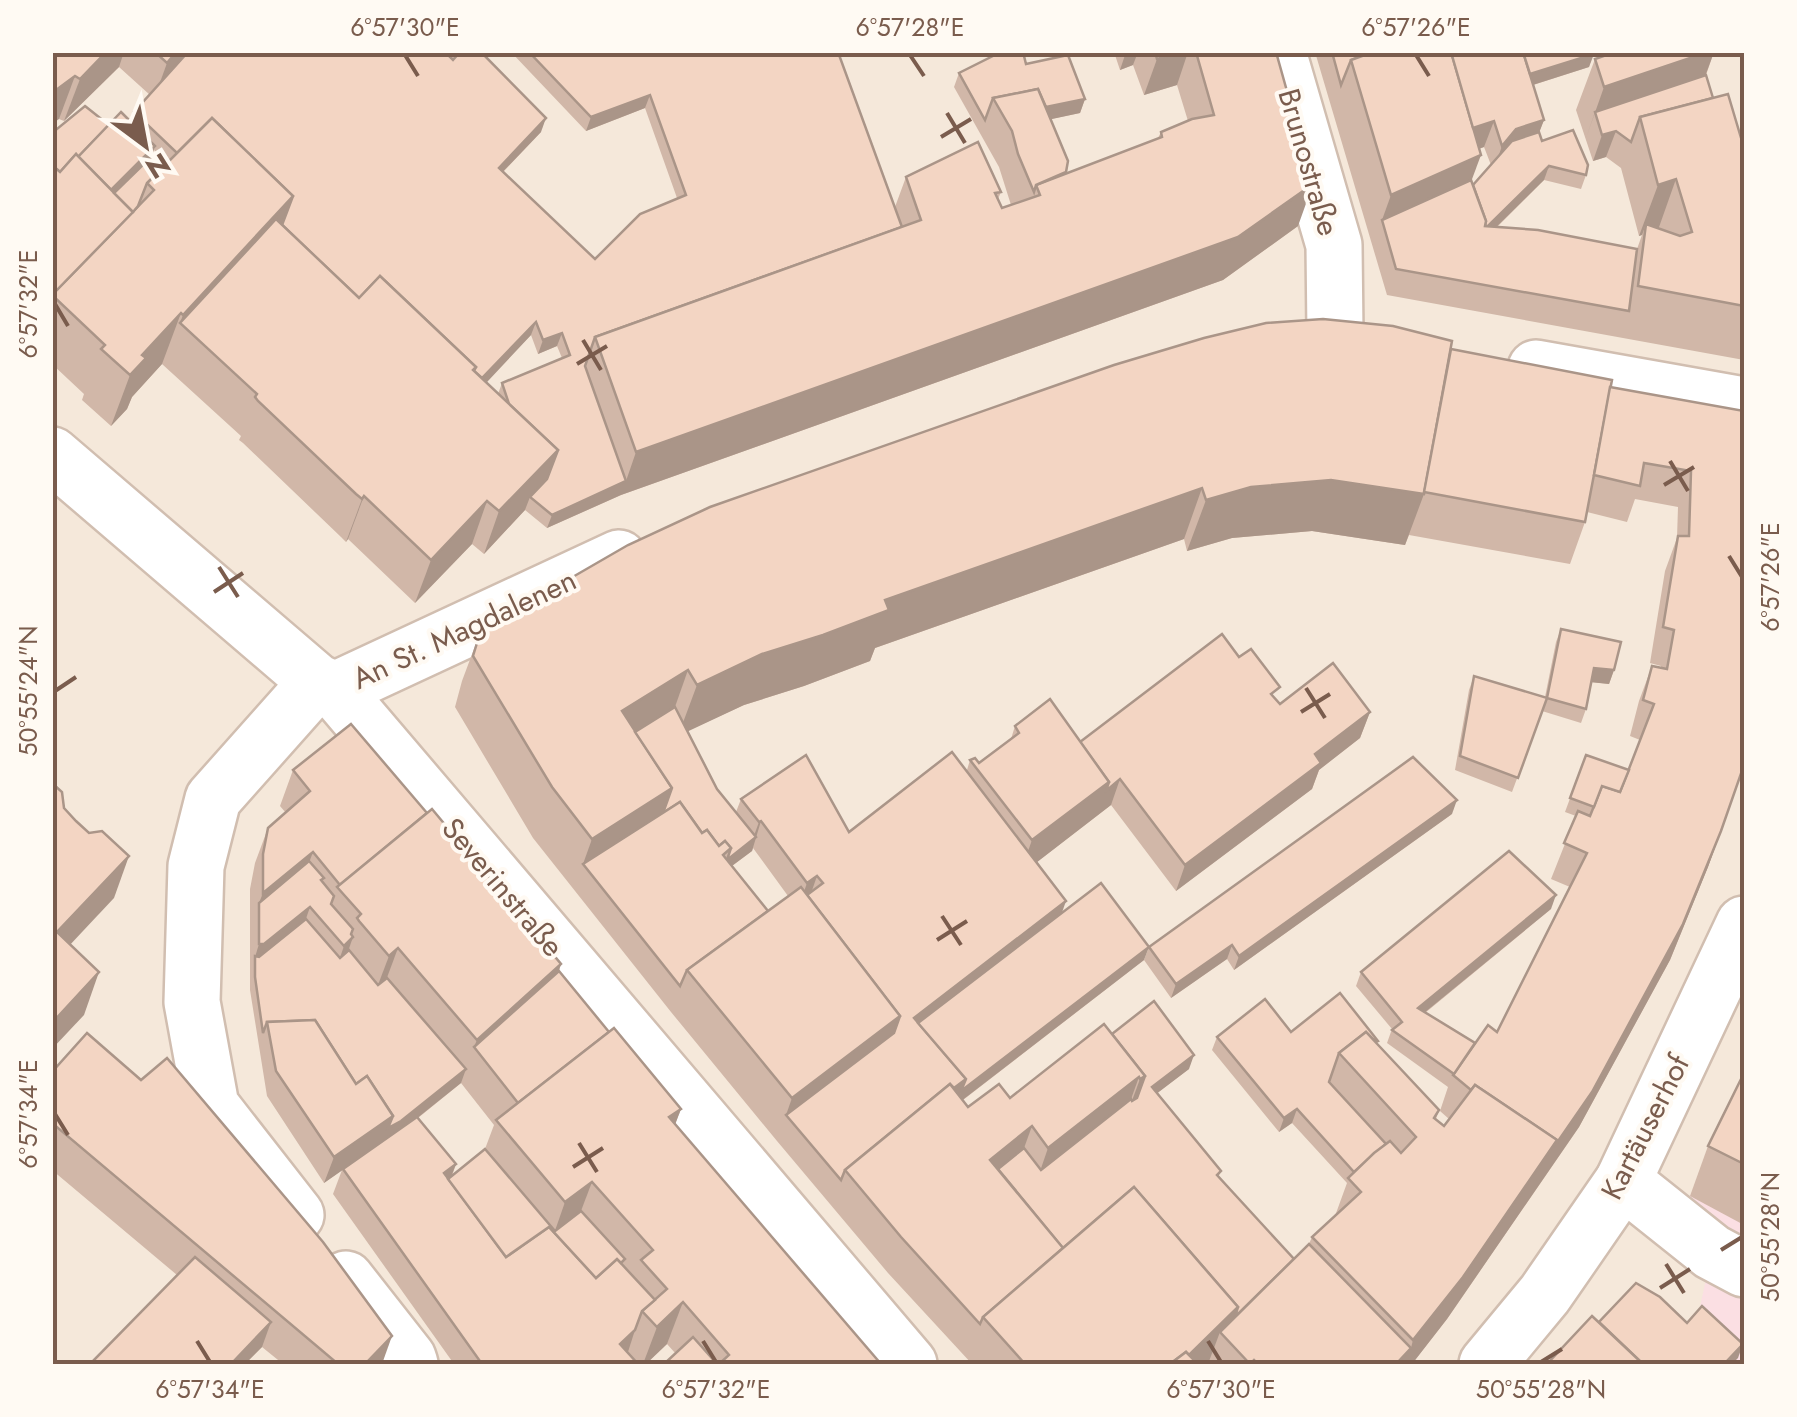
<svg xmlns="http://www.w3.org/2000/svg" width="1797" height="1417" viewBox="0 0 1797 1417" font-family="Jost,sans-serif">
  <rect width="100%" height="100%" fill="#fdf6ec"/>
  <rect fill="#f5e8da" x="53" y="53" width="1691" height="1311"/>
  <path fill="#fbdfe3" d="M1738,1100L1744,1104V1364H1732L1737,1358L1697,1320L1712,1252L1690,1196Z"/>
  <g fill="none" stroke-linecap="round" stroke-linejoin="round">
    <defs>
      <g id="minor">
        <path d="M1278,52L1334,245L1335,333"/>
        <path d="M1536,368L1744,405"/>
        <path d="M52,455L317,682L335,690L909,1364"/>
        <path d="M335,690L619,558"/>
        <path d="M1623,1181L1712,1252L1744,1269"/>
        <path d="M296,1215L211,1106L192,1002L196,866L213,799L317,682"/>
        <path d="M346,1279L408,1358L410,1364"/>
        <path d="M1487,1364L1545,1294L1623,1181L1744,924"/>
      </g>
    </defs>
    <use href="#minor" stroke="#d1beb0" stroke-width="60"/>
    <use href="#minor" stroke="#fff" stroke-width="55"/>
  </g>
  <g fill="#d1b7a8" fill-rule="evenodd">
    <path d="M52,52H481L541,132L503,172L595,259L677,198L645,108L586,131L511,52H838L895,207L906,177L1001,192L998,199L1002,208L1011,205L999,167L954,87L959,73L1026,64L1085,99L1080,113L1051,119L1065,174L1158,138L1161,132L1188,121L1177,85L1144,95L1133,65L1120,70L1114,52H1276L1298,226L1223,280L621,495L547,528L525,510L484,554L472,544L415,603L348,539L346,542L341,537L243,443L239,440L241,436L162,364L132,397L127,409L111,426L82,400L84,394L52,364V133L130,121L134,112L150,95L119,67L64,121L59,119ZM154,150L167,163L162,168L152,156ZM531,335L538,354L557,346L562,358L502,383L498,394L486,382Z"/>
    <path d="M1315,52H1593L1589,67L1533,85L1544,120L1539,132L1542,141L1586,175L1581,189L1544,180L1497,227L1637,249L1642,235L1639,236L1621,168L1606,157L1593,161L1576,110L1595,59L1600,57L1598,52H1714L1706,75L1713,98L1744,148V360L1387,295ZM1484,147L1491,165L1473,185L1471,180L1479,149Z"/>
    <path d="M1451,349L1610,387L1744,411L1721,831L1708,867L1670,960L1579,1127L1447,1319L1412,1364H972L888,1273L777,1141L671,1012L533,838L455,707L462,681L481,630ZM1635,499L1678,507L1677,538L1665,571L1650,663L1661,666V668L1652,666L1639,701L1630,736L1640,740L1629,770L1586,755L1565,812L1576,816L1551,879L1570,887L1497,1032L1475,1043L1425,1013L1551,909L1361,972L1356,986L1392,1029L1387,1043L1448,1087L1440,1111L1449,1119L1444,1126L1436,1119L1439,1110L1377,1044L1291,1032L1217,1037L1212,1050L1279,1132L1292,1123L1347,1183L1335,1216L1312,1237L1309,1244L1294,1259L1218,1177L1221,1171L1157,1093L1189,1069L1112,1034L1010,1098L968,1107L963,1100L1144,960L1062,913L1037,862L1111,805L1176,891L1312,789L1319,770L1360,738L1370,712L1280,704L1239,657L1080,742L1015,726L1011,739L979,763L970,760L967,770L849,832L741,799L736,812L717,789L687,731L744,705L804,686L870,661L875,648L1184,539L1187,551L1232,538L1312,531L1405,545L1409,535L1570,564L1585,522L1587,512L1627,522ZM753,848L788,896L768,911L732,866L752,851Z"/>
    <path d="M1561,629L1614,670L1609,684L1592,682L1586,709L1581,723L1542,711L1512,792L1455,770L1469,690L1474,676L1545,697L1556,642Z"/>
    <path d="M293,770L427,813L561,964L559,971L609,1032L681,1109L675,1124L881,1364H664L676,1354L667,1344L646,1364H454L333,1194L342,1170L324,1183L267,1096L250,990V889L255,863L268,828L286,813L280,806ZM461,1083L494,1125L485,1149L452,1176L456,1164L418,1118Z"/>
    <path d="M1452,814L1234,970L1227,959L1171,998L1144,960L1149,947Z"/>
    <path d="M52,1072L382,1364H283L262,1347L245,1364L177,1275L52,1170Z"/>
    <path d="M1744,1073V1225L1690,1196L1708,1146Z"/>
  </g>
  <g fill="#aa9588">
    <path d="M106,52H124L119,67L64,121L80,79Z"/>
    <path d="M176,52H196L154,99L167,63Z"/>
    <path d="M1126,52H1138L1133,65L1120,70Z"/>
    <path d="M1180,52H1188L1177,85L1144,95L1157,59Z"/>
    <path d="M1708,52H1714L1696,101L1595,112L1586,138L1604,87Z"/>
    <path d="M1594,54L1589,67L1517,90L1522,77Z"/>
    <path d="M75,76L59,119L52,124V93Z"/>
    <path d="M650,95L645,108L586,131L591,117Z"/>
    <path d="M1085,99L1080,113L1010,128L1004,116Z"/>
    <path d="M546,118L541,132L494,181L499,168Z"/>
    <path d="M1544,120L1534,146L1493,172L1502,146L1516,129Z"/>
    <path d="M1494,121L1484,147L1449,159L1458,133Z"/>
    <path d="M1616,131L1606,157L1593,161L1602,135Z"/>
    <path d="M155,146L142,182L102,204L106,194Z"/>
    <path d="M1481,155L1462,206L1382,220L1391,195Z"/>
    <path d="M1549,166L1544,180L1476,247L1481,233Z"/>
    <path d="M1676,179L1658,230L1646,224L1642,235L1639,236L1658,185Z"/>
    <path d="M1313,184L1298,226L1223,280L621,495L547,528L552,515L626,481L636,452Z"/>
    <path d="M293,196L274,246L180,323L183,315Z"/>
    <path d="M181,313L162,364L132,397L127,409L111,426L130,375L142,355Z"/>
    <path d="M536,322L531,335L458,413L473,370Z"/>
    <path d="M562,333L557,346L538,354L543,340Z"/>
    <path d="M558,450L542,493L530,497L525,510L484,554L499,511Z"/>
    <path d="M1331,480L1424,494L1405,545L1312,531L1232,538L1187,551L1206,500L1251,487Z"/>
    <path d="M1202,488L1184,539L875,648L870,661L804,686L744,705L678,736L697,685L762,654L885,600Z"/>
    <path d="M364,496L348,539L346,542L362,499Z"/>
    <path d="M487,501L472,544L415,603L431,560Z"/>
    <path d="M1594,668L1614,670L1609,684L1589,682Z"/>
    <path d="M688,670L670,721L613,756L622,711Z"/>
    <path d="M1370,712L1360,738L1319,770L1312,789L1176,891L1185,865L1315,754Z"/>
    <path d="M1120,779L1111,805L1019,876L1032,840L1109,782Z"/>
    <path d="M672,788L676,814L583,864L592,839Z"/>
    <path d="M1457,800L1452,814L1234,970L1239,956Z"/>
    <path d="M761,821L752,851L721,874L726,861L752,841L759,822Z"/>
    <path d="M1721,831L1708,867L1670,960L1579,1127L1447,1319L1412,1364H1396L1411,1348L1413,1340Z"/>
    <path d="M313,852L300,887L259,903L263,893Z"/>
    <path d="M129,856L114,898L52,964L57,932Z"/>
    <path d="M817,876L808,902L798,909L807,883Z"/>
    <path d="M1556,895L1551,909L1413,1022L1418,1008Z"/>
    <path d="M1066,901L1057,927L915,1036L914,1018Z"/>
    <path d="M310,907L301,933L254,970L255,957L259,944Z"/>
    <path d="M353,937L344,963L335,972L344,946Z"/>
    <path d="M1232,945L1227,959L1171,998L1176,984Z"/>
    <path d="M1149,947L1144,960L956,1105L961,1091Z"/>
    <path d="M398,948L382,991L373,998L389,956Z"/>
    <path d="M561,964L546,1007L474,1047L477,1040Z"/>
    <path d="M99,972L84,1015L52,1049V1023Z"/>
    <path d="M900,1016L884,1059L786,1115L792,1098Z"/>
    <path d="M1194,1055L1189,1069L1147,1101L1152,1087Z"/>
    <path d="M466,1069L461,1083L396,1135L383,1142L324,1183L334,1157L393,1116Z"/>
    <path d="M1145,1076L1132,1112L1127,1114L1140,1079Z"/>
    <path d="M1139,1077L1126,1113L1036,1183L1048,1148Z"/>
    <path d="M966,1079L956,1105L848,1174Z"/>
    <path d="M681,1109L665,1151L669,1117Z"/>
    <path d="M1297,1109L1292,1123L1279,1132L1284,1118Z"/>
    <path d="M1032,1126L1019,1162L982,1182L990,1160Z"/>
    <path d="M456,1164L446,1190L444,1173Z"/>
    <path d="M592,1182L576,1224L550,1245L565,1202Z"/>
    <path d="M683,1302L667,1344L646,1364H643L657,1327Z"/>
    <path d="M1238,1307H1262L1220,1332L1208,1364H1178Z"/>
    <path d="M271,1322L262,1347L245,1364H231Z"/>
    <path d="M635,1330L627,1355L620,1344Z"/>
    <path d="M392,1336L382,1364H365Z"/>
    <path d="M1743,1344L1738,1358L1732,1364H1724Z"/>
  </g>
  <g fill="#f3d5c3" stroke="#aa9588" stroke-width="2.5">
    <path d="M52,52H106L80,79L75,76L52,93Z"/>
    <path d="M155,52H176L167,63Z"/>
    <path d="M188,52H455L450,57L453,60L460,52H481L546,118L499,168L595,259L640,214L686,195L650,95L591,117L529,52H838L902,227L595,337L585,366L626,481L552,515L530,497L547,479L558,450L509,404L502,383L570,355L562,333L543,340L536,322L482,378L474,371L476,367L380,276L359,298L282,225L293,196L212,118L177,153L134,112Z"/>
    <path d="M1001,52H1023L1026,64L1068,55L1085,99L1046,107L1038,89L993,98L985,120L959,73Z"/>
    <path d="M1155,52H1180L1157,59Z"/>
    <path d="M1196,52H1276L1313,184L1238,237L636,452L595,337L921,220L906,177L978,142L1001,192L995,193L1002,208L1040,195L1036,185L1162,137L1161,132L1192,119L1214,115Z"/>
    <path d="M1332,52H1373L1351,60L1341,85Z"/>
    <path d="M1373,52H1451L1481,155L1391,195L1351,60Z"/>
    <path d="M1451,52H1523L1544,120L1516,129L1502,146L1494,121L1473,128Z"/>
    <path d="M1523,52H1593L1594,54L1530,74Z"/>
    <path d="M1615,52H1708L1604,87L1595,59Z"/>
    <path d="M1706,75L1713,98L1640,117L1631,142L1616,131L1602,135L1595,112Z"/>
    <path d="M1038,89L1068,161L1066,172L1036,185L1034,192L1018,154L1012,131L993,98Z"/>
    <path d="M1728,94L1744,148V306L1638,286L1646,224L1680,236L1692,232L1676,179L1658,185L1640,117Z"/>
    <path d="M85,106L109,125L78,157L76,154L60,172L52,165V133Z"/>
    <path d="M121,112L155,146L111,190L78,157Z"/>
    <path d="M212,118L293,196L183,315L181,313L142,355L146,358L130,375L101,349L105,345L52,295L154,190L147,183Z"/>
    <path d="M1573,130L1588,165L1586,175L1549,166L1488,226H1485L1486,221L1473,185L1512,141L1539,132L1542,141Z"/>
    <path d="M76,154L133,212L52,295V165L60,172Z"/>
    <path d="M152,156L162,168L147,183L138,206L133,212L114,193Z"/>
    <path d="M1471,180L1486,221L1485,226L1538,230L1637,249L1629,311L1396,269L1382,220Z"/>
    <path d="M276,219L359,298L380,276L476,367L473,370L558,450L499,511L487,501L431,560L364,496L362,499L356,494L258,401L255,397L257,394L180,323Z"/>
    <path d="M1323,319L1393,326L1452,341L1424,494L1331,480L1251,487L1206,500L1202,488L885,600L889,610L823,635L762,654L697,685L688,670L622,711L672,788L592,839L552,787L473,656L481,630L628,545L710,507L1114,365L1204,338L1266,323Z"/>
    <path d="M1451,349L1612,380L1585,522L1424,492Z"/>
    <path d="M1610,387L1744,411V765L1721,831L1683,924L1592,1092L1554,1147L1557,1140L1475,1085L1471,1090L1453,1075L1488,1025L1497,1032L1587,853L1564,843L1578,811L1590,816L1602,786L1620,792L1654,704L1643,700L1652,666L1667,669L1674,630L1663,627L1678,536H1689L1691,471L1644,463L1640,486L1594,475Z"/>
    <path d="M1561,629L1621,642L1614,670L1594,668L1586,709L1547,698L1518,778L1460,756L1474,676L1547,698Z"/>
    <path d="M1222,634L1239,657L1251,649L1280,687L1271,694L1280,704L1333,663L1370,712L1315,754L1321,763L1185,865L1120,779L1106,791L1109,782L1080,742Z"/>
    <path d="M1050,699L1109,782L1032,840L970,760L975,758L979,763L1019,733L1015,726Z"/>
    <path d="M675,707L717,789L756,837L727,860L731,848L725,841L719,846L707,830L702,833L680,802L663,813L672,788L635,732Z"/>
    <path d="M351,724L427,813L340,885L313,852L263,893V854L268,828L310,791L293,770Z"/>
    <path d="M952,752L1066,901L914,1018L966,1079L954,1088L950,1084L845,1170L841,1180L786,1115L894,1033L900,1016L807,895L823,883L817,876L807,883L761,821L759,822L741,799L806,755L849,832Z"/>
    <path d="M1586,755L1629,770L1620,792L1602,786L1594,807L1570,798Z"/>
    <path d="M1413,757L1457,800L1239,956L1232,945L1176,984L1149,947Z"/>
    <path d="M52,783L62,792L64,808L76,821L89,833L102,831L129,856L57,932L99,972L52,1023Z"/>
    <path d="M680,802L702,833L707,830L719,846L725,841L731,848L723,855L768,911L687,970L680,986L583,864Z"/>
    <path d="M432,809L561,964L477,1040L398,948L389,956L359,921L357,918L361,914L337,887Z"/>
    <path d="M1509,851L1556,895L1418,1008L1475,1043L1454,1074L1392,1030L1402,1022L1361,972Z"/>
    <path d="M309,861L324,878L321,880L334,896L331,904L353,929L351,934L353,937L344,946L310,907L264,944H259V903Z"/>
    <path d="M1101,883L1149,947L961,1091L966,1079L918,1023Z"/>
    <path d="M801,887L900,1016L792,1098L687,970Z"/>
    <path d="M306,919L340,958L349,950L378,985L387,978L466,1069L401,1121L388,1128L393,1116L367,1076L356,1084L315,1020L267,1022L263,1033L255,977V956L259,957Z"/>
    <path d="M559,971L609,1032L518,1103L474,1047Z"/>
    <path d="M1340,993L1378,1041L1376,1042L1366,1032L1339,1053L1329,1082L1386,1144L1354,1172L1297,1109L1284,1118L1217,1037L1265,999L1291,1032Z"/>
    <path d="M1154,1001L1194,1055L1152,1087L1221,1171L1217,1175L1294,1259L1235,1317L1238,1307L1134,1187L1063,1248L998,1169L1024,1148L1041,1170L1131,1099L1132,1101L1137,1098L1145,1076L1112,1034Z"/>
    <path d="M315,1020L356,1084L367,1076L393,1116L334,1157L276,1071L267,1022Z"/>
    <path d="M1104,1024L1145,1076L1140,1079L1139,1077L1048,1148L1032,1126L990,1160L1063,1248L983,1317L980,1324L901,1237L845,1170L950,1084L968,1107L999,1084L1010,1098Z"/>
    <path d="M614,1028L681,1109L669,1117L881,1364H719L729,1355L683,1302L657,1327L642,1311L667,1289L641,1260L653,1250L592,1182L565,1202L496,1120Z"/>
    <path d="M1366,1032L1439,1110L1434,1118L1444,1126L1475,1085L1557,1140L1463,1277L1413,1340L1312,1237L1361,1192L1348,1178L1374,1153L1390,1141L1401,1153L1416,1137L1339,1053Z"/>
    <path d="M87,1033L141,1080L167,1058L323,1242L392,1336L365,1364H338L52,1123V1072Z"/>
    <path d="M1744,1073V1164L1708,1146Z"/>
    <path d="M417,1117L456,1164L444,1173L506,1257L549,1227L596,1278L617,1259L655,1300L642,1311L635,1330L620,1344L638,1364H482L343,1169Z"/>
    <path d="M485,1149L555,1231L581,1211L625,1259L621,1263L617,1259L596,1278L549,1227L506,1257L448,1179Z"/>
    <path d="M1134,1187L1238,1307L1189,1355L1186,1352L1170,1364H1025L983,1317Z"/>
    <path d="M1309,1244L1411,1348L1396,1364H1258L1254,1360L1250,1364L1220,1332Z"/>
    <path d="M195,1257L271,1322L231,1364H90Z"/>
    <path d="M1636,1283L1660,1297L1687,1323L1702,1306L1743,1344L1724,1364H1643L1599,1322Z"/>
    <path d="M1592,1316L1643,1364H1547Z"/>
    <path d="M693,1337L717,1364H664Z"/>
    <path d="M1186,1352L1198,1364H1170Z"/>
  </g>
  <path fill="none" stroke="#7a5c4d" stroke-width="4" d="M405,55L418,76M910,55L924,76M1416,55L1429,76M947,113L965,143M941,137L971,119M55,304L68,326M583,340L601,370M577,364L607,346M1670,461L1688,491M1664,485L1694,467M1729,556L1742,577M219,567L238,597M214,592L243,573M1306,688L1325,718M55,691L76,677M1301,712L1330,694M942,916L961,945M937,940L967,921M55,1114L68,1135M579,1143L597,1172M573,1167L603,1148M1721,1250L1742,1237M1666,1264L1684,1293M1660,1288L1690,1269M197,1341L210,1362M703,1341L716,1362M1208,1341L1221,1362M1541,1362L1562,1349"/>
  <g text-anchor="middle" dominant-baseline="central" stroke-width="8" stroke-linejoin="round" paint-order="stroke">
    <g font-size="30" fill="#7a5c4d" stroke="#fffaf3">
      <text transform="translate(1309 162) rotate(74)">Brunostraße</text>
      <text transform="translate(464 629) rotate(-25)">An St. Magdalenen</text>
      <text transform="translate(503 887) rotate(50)">Severinstraße</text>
      <text transform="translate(1645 1127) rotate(-63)">Kartäuserhof</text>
    </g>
  </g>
  <rect width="1797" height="1417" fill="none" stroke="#fffaf3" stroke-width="110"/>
  <g transform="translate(145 145) rotate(148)" stroke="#fffaf3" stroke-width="8" paint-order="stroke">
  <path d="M0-8L18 38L0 25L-18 38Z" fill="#7a5c4d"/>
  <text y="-15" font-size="28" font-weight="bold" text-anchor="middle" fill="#7a5c4d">N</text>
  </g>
  <rect x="55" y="55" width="1687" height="1307" fill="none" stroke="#7a5c4d" stroke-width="4"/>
  <g font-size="25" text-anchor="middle" fill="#7a5c4d">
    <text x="405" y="36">6°57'30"E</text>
    <text x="910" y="36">6°57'28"E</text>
    <text x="1416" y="36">6°57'26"E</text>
    <text transform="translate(28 304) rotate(-90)" y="9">6°57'32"E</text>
    <text transform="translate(1770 577) rotate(-90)" y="9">6°57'26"E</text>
    <text transform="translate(28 691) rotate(-90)" y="9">50°55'24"N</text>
    <text transform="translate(28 1114) rotate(-90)" y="9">6°57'34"E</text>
    <text transform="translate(1770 1237) rotate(-90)" y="9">50°55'28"N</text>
    <text x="210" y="1398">6°57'34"E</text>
    <text x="716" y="1398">6°57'32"E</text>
    <text x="1221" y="1398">6°57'30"E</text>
    <text x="1541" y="1398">50°55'28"N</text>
  </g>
</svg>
